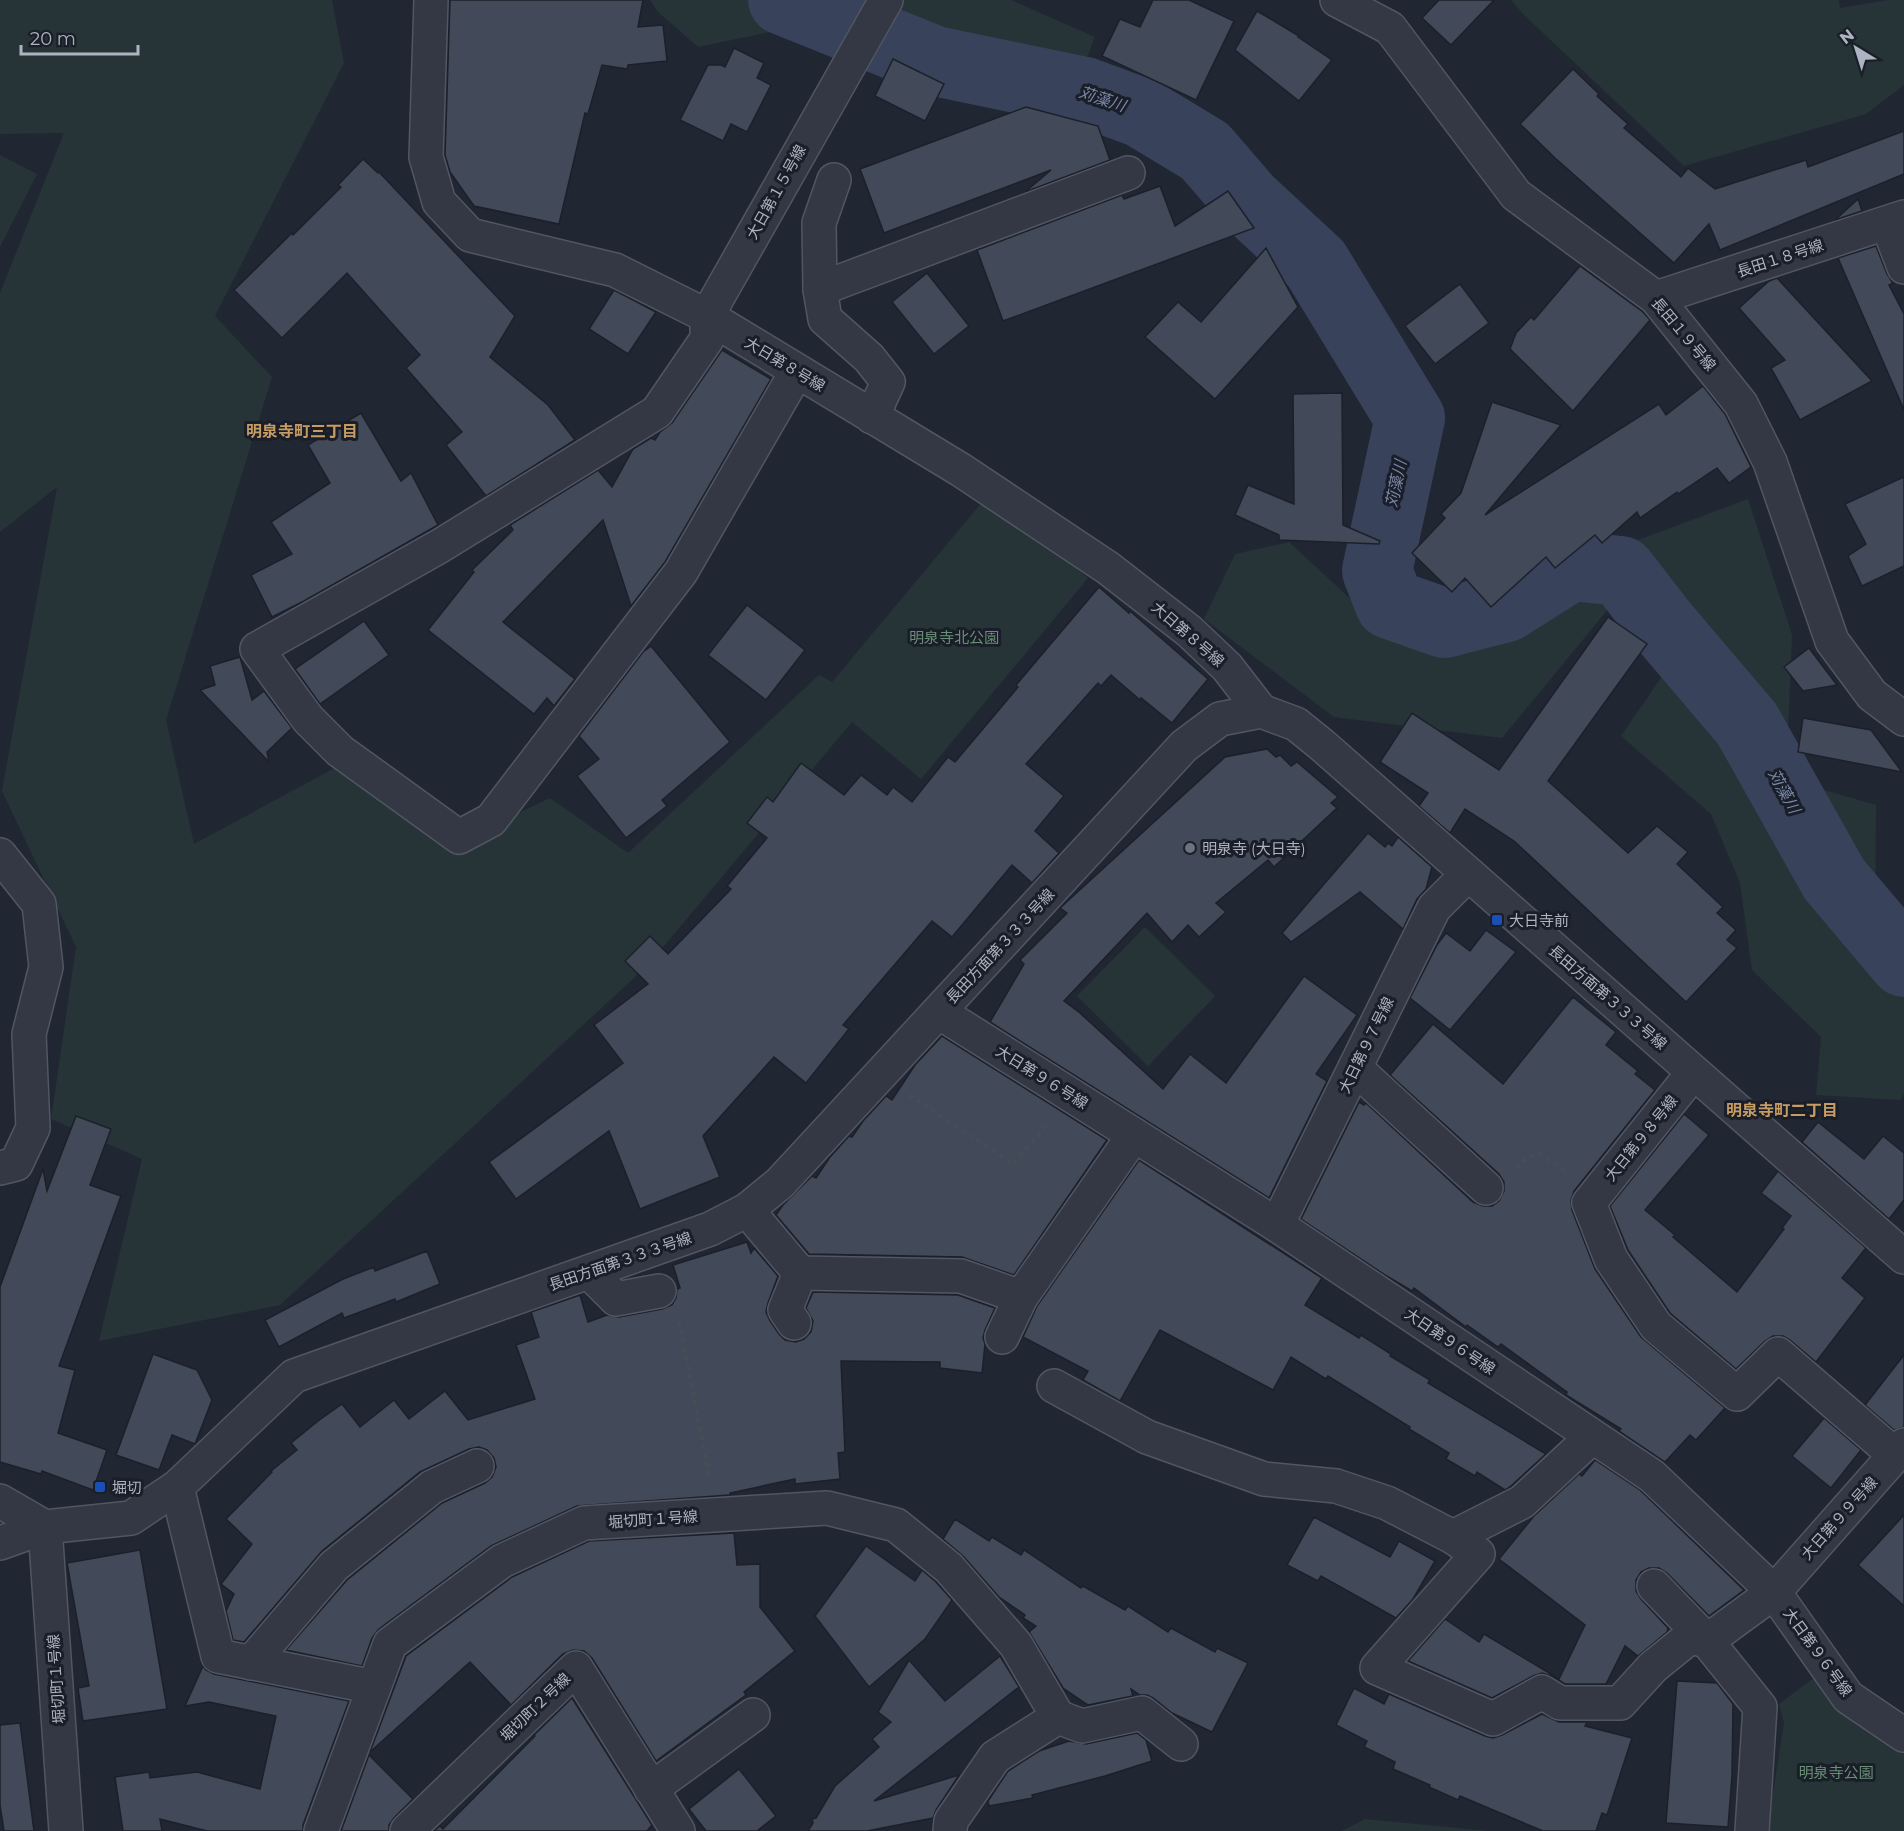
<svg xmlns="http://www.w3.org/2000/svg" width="1904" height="1831" viewBox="0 0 1904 1831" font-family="Montserrat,'Noto Sans JP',sans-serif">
  <rect width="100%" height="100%" fill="#212633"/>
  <g fill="#263437">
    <path d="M0,0H332L344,63L215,316L272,377L166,720L194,844L344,763L455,843L550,798L628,853L819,675L832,682L988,495L1088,578L921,779L852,722L648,965L280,1305L99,1341L142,1159L51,1119L76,947L2,791L57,487L0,532V293L64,133L0,134Z"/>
    <path d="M650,0H1011L1095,37L1075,88L808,24L698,47L658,12Z"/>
    <path d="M1511,0H1839L1840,8L1888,0H1904V85L1866,114L1684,166L1523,14Z"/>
    <path d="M0,155L37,174L0,247Z"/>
    <path d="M1748,499L1792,635L1786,779L1876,805L1875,938L1904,979V1094L1900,1100L1816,1095L1821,1037L1752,970L1740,883L1711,814L1621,736L1678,653L1614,602L1502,738L1334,717L1204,619L1235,554L1289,542L1371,618L1487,623L1587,559Z"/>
    <path d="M1145,927L1215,996L1148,1066L1077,996Z"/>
    <path d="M1818,1675L1904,1745V1831H1767L1784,1723L1779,1704Z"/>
    <path d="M1365,1819L1488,1831H1342Z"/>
  </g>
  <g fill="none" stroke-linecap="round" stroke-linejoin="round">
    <path stroke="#38425b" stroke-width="70" d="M783,0L935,61L1085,92L1142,113L1205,151L1248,201L1316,264L1410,418L1377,571L1390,604L1444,623L1506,607L1571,566L1621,571L1662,624L1747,724L1834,879L1904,962"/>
  </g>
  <g fill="#424958" stroke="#1c202a" stroke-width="1.5">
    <path d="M450,0H643L638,27L663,25L667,61L628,65L627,69L602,65L588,114L585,113L559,224L474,206L450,172L445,155Z"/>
    <path d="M1153,0H1189L1234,21L1196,100L1102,56L1120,19L1140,27Z"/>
    <path d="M1439,0H1494L1451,45L1422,18Z"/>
    <path d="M1257,11L1299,36L1298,37L1332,60L1299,101L1235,50Z"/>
    <path d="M734,48L764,63L757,78L771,85L747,132L731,124L723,141L680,120L708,65H721L725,67Z"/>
    <path d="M893,59L944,84L925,121L875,96Z"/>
    <path d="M1573,69L1599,94L1597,96L1628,124L1624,128L1681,177L1688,168L1715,189L1806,160L1808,167L1904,131V174L1720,250L1709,224L1674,263L1555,158L1520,124Z"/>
    <path d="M1026,107L1098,126L1110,160L1025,192L1051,170L884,233L860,169Z"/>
    <path d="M363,159L378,173L379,172L515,316L490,357L548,405L575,440L486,496L446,445L462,432L406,368L420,355L347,273L282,338L234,290L292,233L293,235L341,187L338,185Z"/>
    <path d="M1160,186L1175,226L1228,191L1254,228L1003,321L977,250L1122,195L1124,199Z"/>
    <path d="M1858,199L1862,211L1835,220Z"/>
    <path d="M1876,246L1887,274L1893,283L1889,285L1904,314V410L1838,258Z"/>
    <path d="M1266,248L1298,307L1215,399L1145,337L1178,302L1201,322Z"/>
    <path d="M1580,266L1643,312L1650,320L1573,411L1510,349L1516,333L1531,317L1534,320Z"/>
    <path d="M927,273L969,326L934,354L892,302Z"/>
    <path d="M1777,278L1872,381L1800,420L1771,368L1785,360L1739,308L1769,281Z"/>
    <path d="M1460,284L1489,323L1435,364L1405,326Z"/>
    <path d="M614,290L656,312L628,354L589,329Z"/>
    <path d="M722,350L771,379L665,562L631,606L603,520L503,622L575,679L554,706L547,698L534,714L428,630L474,572L472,570L513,530L510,525L598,470L612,487L633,449L651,438L655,440L660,432L672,423Z"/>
    <path d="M1703,386L1725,414L1751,467L1729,483L1717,468L1678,494L1677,492L1640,518L1637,512L1602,543L1595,535L1555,568L1546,557L1491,607L1465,578L1452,592L1412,553L1445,518L1441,514L1461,493L1492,402L1561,425L1485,515L1659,404L1666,415Z"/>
    <path d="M1342,393L1343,525L1380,541L1379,544L1279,540V535L1235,515L1248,485L1294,504L1293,394Z"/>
    <path d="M361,413L401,481L411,473L438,525L304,601L272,617L251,575L292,554L271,522L330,483L308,445Z"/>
    <path d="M1904,477V566L1862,586L1848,556L1866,544L1845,504Z"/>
    <path d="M1099,587L1129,613L1130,611L1208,679L1172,723L1141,698L1140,700L1111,675L1101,686L1098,683L1026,764L1064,796L1035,831L1059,853L1032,883L1012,865L952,937L932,921L843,1025L849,1029L806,1083L774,1057L703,1136L720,1177L640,1209L609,1131L516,1199L489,1162L623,1063L594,1025L648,984L625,961L650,936L668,954L731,889L727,886L767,838L747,823L767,797L773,802L801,763L844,795L861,775L887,795L893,787L912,802L948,757L955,762L1018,687L1016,685Z"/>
    <path d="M747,605L805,650L766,700L708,655Z"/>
    <path d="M1608,617L1647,644L1548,781L1628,853L1657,826L1688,852L1677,864L1723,907L1717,913L1736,930L1727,940L1737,948L1686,1002L1514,841L1465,809L1450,833L1419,806L1428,793L1380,762L1412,713L1499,770Z"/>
    <path d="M364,621L389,655L320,704L295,669Z"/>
    <path d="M651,646L730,742L662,800L667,806L626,838L577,776L599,759L579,736L643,652Z"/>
    <path d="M1809,648L1837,685L1803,691L1784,667Z"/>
    <path d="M240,657L252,700L264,691L292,728L267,752L269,762L200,690L215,685L210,666Z"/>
    <path d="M1803,718L1871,730L1902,772L1798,752Z"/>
    <path d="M1267,749L1276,757L1280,755L1291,766L1297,762L1338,797L1331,803L1337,808L1274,867L1268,860L1216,903L1226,912L1199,937L1188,925L1172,942L1147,913L1064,1001L1080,1013L1163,1089L1190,1054L1226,1083L1304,976L1357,1015L1316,1074L1327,1081L1269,1198L990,1022L1024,964L1020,960L1067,913L1060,908L1225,757Z"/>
    <path d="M1368,833L1385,847L1388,843L1392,846L1398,837L1432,867L1426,889L1417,899L1403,929L1360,892L1291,942L1282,933Z"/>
    <path d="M1486,930L1516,952L1450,1030L1410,998L1437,945L1446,933L1470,951Z"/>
    <path d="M1573,997L1616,1032L1606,1045L1638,1071L1635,1074L1655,1090L1574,1191L1571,1200L1572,1210L1595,1269L1641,1337L1725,1408L1696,1440L1690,1435L1665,1462L1619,1431L1621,1429L1566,1395L1567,1392L1501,1344L1498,1347L1467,1325L1466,1327L1414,1288L1412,1291L1385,1275L1301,1219L1359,1102L1364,1105L1366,1103L1473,1202L1483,1206H1492L1499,1201L1504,1191V1182L1499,1174L1390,1075L1433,1024L1503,1084Z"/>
    <path d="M942,1036L1107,1140L1014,1275L962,1257L809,1254L776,1215L783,1205L812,1176L816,1178L830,1157L849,1136L852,1137L863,1121L886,1096L892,1100L915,1065Z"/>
    <path d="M1684,1114L1709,1135L1645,1210L1675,1235L1673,1237L1737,1292L1784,1229L1782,1228L1791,1216L1761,1193L1778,1171L1866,1248L1842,1278L1865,1298L1816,1362L1790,1340L1783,1336H1773L1765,1341L1736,1369L1670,1313L1628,1250L1610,1206Z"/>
    <path d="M76,1116L111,1129L90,1185L121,1196L59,1366L75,1370L58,1433L107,1450L93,1490L42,1471L41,1474L0,1462V1287L43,1169L47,1191Z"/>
    <path d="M1818,1122L1864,1159L1883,1136L1904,1153V1200L1889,1219L1802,1142Z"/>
    <path d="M1139,1160L1322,1278L1305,1305L1359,1338L1361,1335L1391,1354L1390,1356L1430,1380L1428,1383L1546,1454L1511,1486L1505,1490L1477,1472L1475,1476L1446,1459L1449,1453L1409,1429L1410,1427L1328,1376L1326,1379L1291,1357L1273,1390L1160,1330L1120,1401L1083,1380L1088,1371L1023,1337L1037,1306Z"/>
    <path d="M747,1242L751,1253L754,1248L778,1276L768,1303L766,1312L770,1321L779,1334L785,1340L796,1342L804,1339L811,1332L813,1321L806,1308L813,1292L958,1295L995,1308L985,1330L983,1338L985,1344L982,1373L940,1368V1362L841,1361L845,1452L838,1453L840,1479L795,1484V1479L730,1493V1495L577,1506L491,1546L379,1629L372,1638L362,1666L286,1650L347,1580L442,1503L485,1483L492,1477L496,1467L494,1458L487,1450L479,1447L469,1449L420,1472L322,1551L244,1642L233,1640L226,1611L234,1594L221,1584L252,1544L226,1519L272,1472L271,1471L297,1450L291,1443L318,1421L342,1404L360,1427L394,1400L409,1419L445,1391L468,1420L535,1399L516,1345L539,1337L531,1312L580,1295L588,1322L607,1315L619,1317L662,1309L672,1305L676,1298L677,1289L680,1288L673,1265Z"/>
    <path d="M427,1251L440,1284L396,1302L395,1299L344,1318L342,1313L279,1347L265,1320L343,1279L374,1267L375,1271Z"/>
    <path d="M153,1354L197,1370L212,1400L195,1444L172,1435L159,1470L116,1455Z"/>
    <path d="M1904,1355V1427L1894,1430L1865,1405Z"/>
    <path d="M1824,1418L1861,1450L1831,1488L1792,1456Z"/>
    <path d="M1595,1460L1640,1490L1744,1590L1709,1616L1667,1573L1659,1568H1649L1641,1572L1636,1580V1591L1641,1599L1668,1628L1667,1632L1638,1656L1625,1646L1606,1684H1565L1552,1676L1542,1673L1533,1676L1492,1698L1408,1661L1445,1619L1479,1642L1484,1634L1559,1679L1585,1625L1499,1559L1534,1516L1579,1474L1582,1476Z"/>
    <path d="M1904,1515V1606L1858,1565Z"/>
    <path d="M1314,1517L1390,1557L1399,1541L1435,1561L1413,1599L1396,1618L1321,1576L1318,1581L1287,1565Z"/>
    <path d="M955,1519L989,1541L992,1537L1021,1555L1024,1550L1081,1588L1083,1586L1125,1610L1128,1606L1168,1632L1171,1628L1215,1652L1217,1648L1248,1663L1212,1732L1172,1713L1153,1698L1147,1695H1140L1131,1689L1133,1696L1088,1705L1063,1688L1029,1632L1036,1626L1023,1618L1025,1615L999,1597L963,1556L943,1539Z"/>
    <path d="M734,1533L737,1565L760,1564V1607L795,1651L744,1692L746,1695L656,1761L592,1658L584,1651L573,1650L563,1654L511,1705L470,1662L370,1752L406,1656L512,1577L589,1541Z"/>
    <path d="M866,1546L915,1581L922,1570L936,1582L952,1600L925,1639L869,1687L815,1616Z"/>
    <path d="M140,1550L167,1709L83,1721L78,1688L89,1686L67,1563Z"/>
    <path d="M1000,1656L1019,1687L874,1801L959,1775L936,1810L933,1818L867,1831H808L813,1823L812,1819L816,1818L835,1786L879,1747L872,1739L891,1722L878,1712L909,1660L945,1701Z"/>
    <path d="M203,1666L206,1670L214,1674L349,1701L303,1825V1831H207L160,1819L162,1831H123L115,1777L149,1772L150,1778L197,1772L260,1789L276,1716L209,1702L185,1706Z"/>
    <path d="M1677,1681L1717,1683L1733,1704L1732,1776L1728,1827L1666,1823Z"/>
    <path d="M1354,1688L1384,1704L1389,1694L1485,1736L1493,1738L1502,1735L1542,1714L1559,1722H1587L1585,1726L1632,1738L1607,1815L1602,1813L1596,1831H1543L1460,1796L1458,1800L1429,1787L1430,1785L1393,1769L1395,1762L1364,1747L1367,1741L1336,1725Z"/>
    <path d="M572,1698L652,1825L647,1831H434L440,1826L443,1829L535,1736L534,1735Z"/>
    <path d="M20,1723L34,1831H4L0,1805V1725Z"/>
    <path d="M1137,1733L1146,1740L1152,1761L1105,1776L1032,1795L1033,1798L989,1806L988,1801L1008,1771L1039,1751L1069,1741L1086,1744Z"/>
    <path d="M369,1755L413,1799L394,1818L389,1825V1831H341Z"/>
    <path d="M739,1769L776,1816L757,1831H706L689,1809Z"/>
  </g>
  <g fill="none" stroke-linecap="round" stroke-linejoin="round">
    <defs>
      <g id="minor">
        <path d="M431,0L426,157L439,202L470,235L615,270L707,316L961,470L1108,568L1189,631L1227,667L1261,711"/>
        <path d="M1337,0L1390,28L1516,195L1656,298L1741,404L1770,462L1832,641L1872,695L1904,719"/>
        <path d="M834,180L819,223L820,289L825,319L869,358L888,382L872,417"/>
        <path d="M1887,223L1904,267"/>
        <path d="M820,289L1128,173"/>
        <path d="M1656,298L1904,217"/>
        <path d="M797,371L681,572L491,820L459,837L340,751L308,719L257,649L440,546L657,412L707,339V316L886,0"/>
        <path d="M0,855L39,904L46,967L29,1034L33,1128L16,1164L0,1168"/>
        <path d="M939,1012L1277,1225L1652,1476L1774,1592L1848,1697L1904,1735"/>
        <path d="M1355,1068L1486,1188"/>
        <path d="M1693,1073L1589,1203L1611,1259L1656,1326L1737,1394L1778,1354L1895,1455"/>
        <path d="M747,1210L800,1273"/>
        <path d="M1277,1225L1434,908L1468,874"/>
        <path d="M589,1272L616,1299L659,1291"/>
        <path d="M794,1323L785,1310L800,1273L961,1276L1021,1297"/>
        <path d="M1002,1337L1021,1297L1134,1135"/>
        <path d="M1054,1386L1147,1437L1264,1479L1336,1486L1387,1503L1453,1537L1478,1554L1377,1668L1493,1719L1542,1692L1560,1703H1620L1653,1667L1690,1637L1707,1641L1774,1592L1904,1445"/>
        <path d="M177,1487L218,1656L374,1687"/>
        <path d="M0,1501L45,1527L131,1518L177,1487L294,1376L710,1229L747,1210L780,1183L1184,746L1220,719L1261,711L1296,724L1322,745L1904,1257"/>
        <path d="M1453,1537L1522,1502L1592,1437"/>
        <path d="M0,1543L45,1527L66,1831"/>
        <path d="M1654,1586L1707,1641L1760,1707L1752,1831"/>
        <path d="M251,1663L334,1566L432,1487L477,1466"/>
        <path d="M1058,1717L1082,1726L1142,1713L1181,1744"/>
        <path d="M651,1789L753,1715"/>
        <path d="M321,1831L390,1644L502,1561L584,1523L827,1508L896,1525L949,1568L1016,1645L1058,1717"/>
        <path d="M407,1831L576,1668L678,1831"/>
        <path d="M950,1831L951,1821L995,1757L1058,1717"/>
      </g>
    </defs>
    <use href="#minor" stroke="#515662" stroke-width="36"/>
    <g stroke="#424f54" stroke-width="4" stroke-dasharray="4.5 4.5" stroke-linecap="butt">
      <path d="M909,1095L1013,1164L1048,1124"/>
      <path d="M1517,1169L1525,1159L1539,1154L1568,1173"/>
      <path d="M679,1321L710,1479"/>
    </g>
    <use href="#minor" stroke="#343844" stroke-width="33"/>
  </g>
  <circle fill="#6b7280" stroke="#1a1e28" stroke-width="2" cx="1190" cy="848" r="6"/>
  <g fill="#1a4fb4" stroke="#1a1e28" stroke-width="2">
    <rect x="1491" y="914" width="12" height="12" rx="3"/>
    <rect x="94" y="1481" width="12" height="12" rx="3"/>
  </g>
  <g text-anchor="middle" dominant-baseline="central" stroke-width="6" stroke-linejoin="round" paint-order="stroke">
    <g font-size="15" fill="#aeb3c1" stroke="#1a1e28">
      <text transform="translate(776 192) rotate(-61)">大日第１５号線</text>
      <text transform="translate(1780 258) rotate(-18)">長田１８号線</text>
      <text transform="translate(1684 334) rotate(50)">長田１９号線</text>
      <text transform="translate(785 364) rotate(31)">大日第８号線</text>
      <text transform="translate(1188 634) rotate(41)">大日第８号線</text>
      <text transform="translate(1000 946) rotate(-47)">長田方面第３３３号線</text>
      <text transform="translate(1608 997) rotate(41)">長田方面第３３３号線</text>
      <text transform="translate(1366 1045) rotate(-64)">大日第９７号線</text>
      <text transform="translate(1042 1077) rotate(32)">大日第９６号線</text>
      <text transform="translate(1641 1138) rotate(-51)">大日第９８号線</text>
      <text transform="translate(620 1261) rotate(-19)">長田方面第３３３号線</text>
      <text transform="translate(1450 1341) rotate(34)">大日第９６号線</text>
      <text transform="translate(1839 1518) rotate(-48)">大日第９９号線</text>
      <text transform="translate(653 1519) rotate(-4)">堀切町１号線</text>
      <text transform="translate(1818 1652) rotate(54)">大日第９６号線</text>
      <text transform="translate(56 1679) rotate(-94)">堀切町１号線</text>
      <text transform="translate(535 1707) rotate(-44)">堀切町２号線</text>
    </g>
    <g font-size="15" fill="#698e76" stroke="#1a1e28">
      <text x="954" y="637">明泉寺北公園</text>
      <text x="1836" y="1772">明泉寺公園</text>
    </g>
    <g font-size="15" fill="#aeb3c1" stroke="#1a1e28" text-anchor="start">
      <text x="1202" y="848">明泉寺 (大日寺)</text>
      <text x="1509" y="920">大日寺前</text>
      <text x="112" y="1487">堀切</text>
    </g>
    <g font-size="16" font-style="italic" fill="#7986a7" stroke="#1a1e28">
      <text transform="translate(1102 99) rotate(18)">苅藻川</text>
      <text transform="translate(1396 484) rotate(-78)">苅藻川</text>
      <text transform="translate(1784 791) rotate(61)">苅藻川</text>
    </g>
    <g font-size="16" font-weight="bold" fill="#c69c63" stroke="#1a1e28">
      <text x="302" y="431">明泉寺町三丁目</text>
      <text x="1782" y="1110">明泉寺町二丁目</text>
    </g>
  </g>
  <g transform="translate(1856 48) rotate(322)" stroke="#1a1e28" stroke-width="4.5" paint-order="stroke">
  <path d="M0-4.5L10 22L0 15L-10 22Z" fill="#aeb3c1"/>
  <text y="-9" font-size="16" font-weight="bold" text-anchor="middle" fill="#aeb3c1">N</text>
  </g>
  <path d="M21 45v9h117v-9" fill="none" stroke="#aeb3c1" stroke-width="3"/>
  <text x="30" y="45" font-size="18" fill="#aeb3c1" stroke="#1a1e28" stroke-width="4.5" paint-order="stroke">20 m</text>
</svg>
